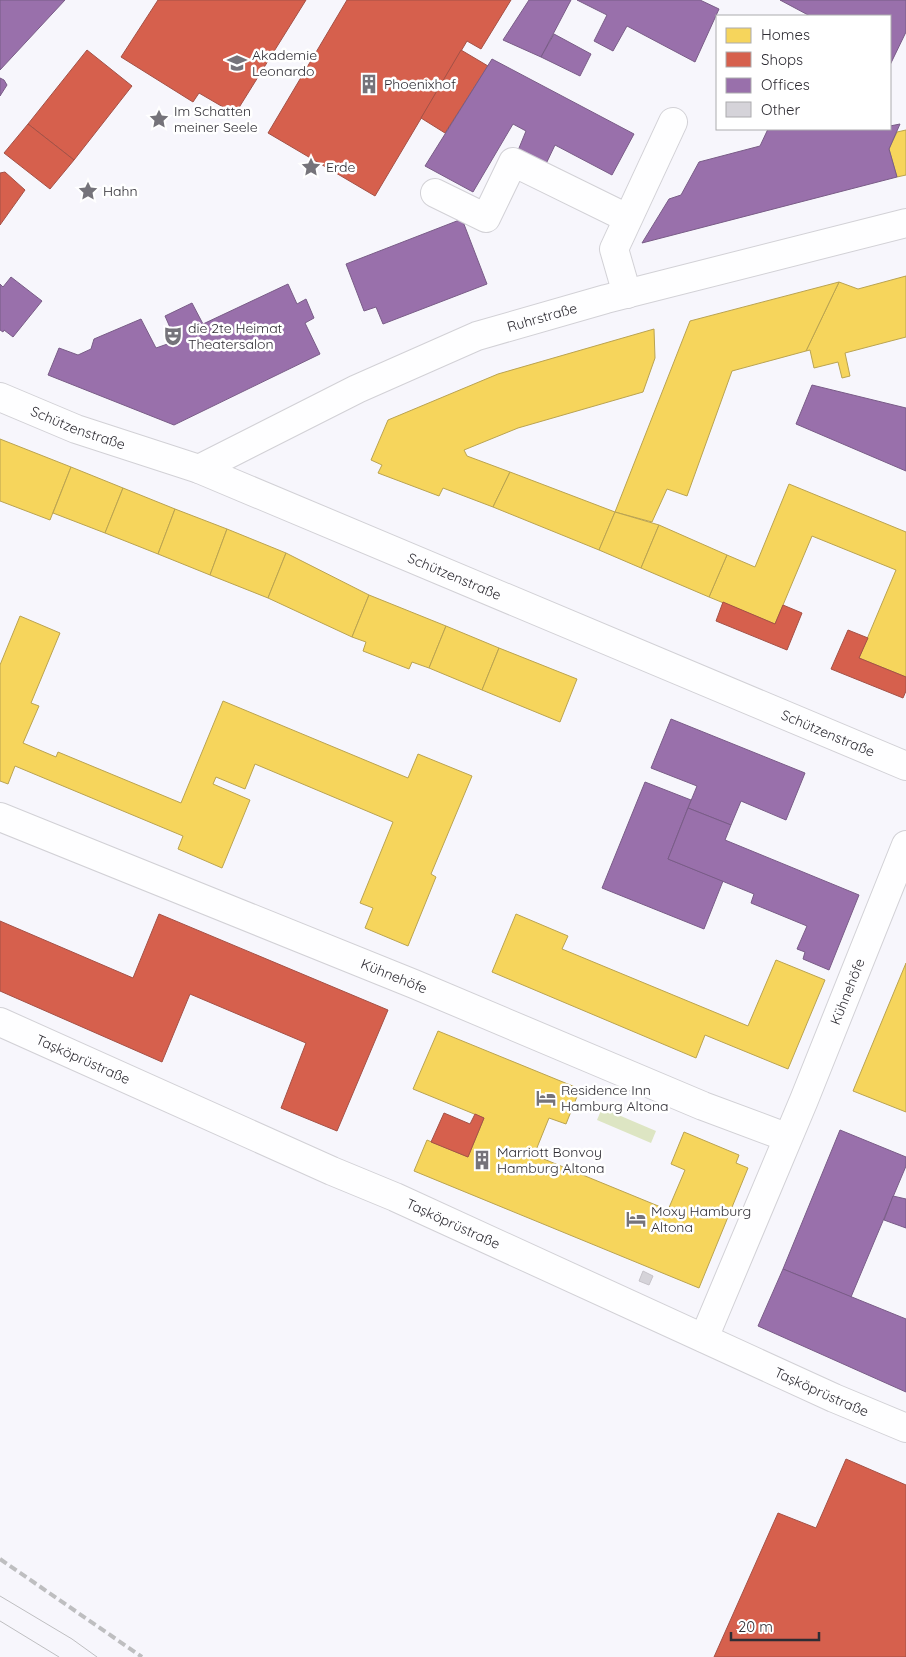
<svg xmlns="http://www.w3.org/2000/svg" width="906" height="1657" viewBox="0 0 906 1657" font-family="Quicksand,sans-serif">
  <rect width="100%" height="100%" fill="#f7f6fc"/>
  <path fill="#dde5c3" d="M602,1108L656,1131L651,1143L597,1120Z"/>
  <g fill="#f6d55c" stroke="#baa350">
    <path d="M906,130V175L897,177L889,149L897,132Z"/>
    <path d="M906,276V337L845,353L850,376L842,378L838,362L814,368L810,350L806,351L839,282L858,289Z"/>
    <path d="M839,282L806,351L732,371L687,496L667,489L652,522L615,512L690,321Z"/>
    <path d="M654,329L655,358L643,392L518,428L464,450L467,456L510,472L493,507L443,488L439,496L378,473L382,465L371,460L388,420L498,374Z"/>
    <path d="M0,439L71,467L50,520L0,501Z"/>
    <path d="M71,467L123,488L105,533L53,513Z"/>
    <path d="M510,472L615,512L599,550L493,507Z"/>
    <path d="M789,484L906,532V677L859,658L896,570L812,536L775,624L709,597L727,555L755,567Z"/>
    <path d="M123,488L175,509L158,554L105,533Z"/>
    <path d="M175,509L227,529L210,575L158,554Z"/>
    <path d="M615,512L659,525L641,568L599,550Z"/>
    <path d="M659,525L727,555L709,597L641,568Z"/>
    <path d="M227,529L286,553L268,598L210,575Z"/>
    <path d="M286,553L369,595L352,637L268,598Z"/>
    <path d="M369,595L446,626L429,668L412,662L409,669L363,651L366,642L352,637Z"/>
    <path d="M20,616L60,633L31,703L39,706L23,743L56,757L58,752L181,803L223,701L408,778L418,754L472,776L431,874L436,877L408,946L365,928L373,908L360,903L393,822L255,764L245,789L216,777L213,784L250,800L222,868L178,849L183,836L15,766L8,784L0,781V665Z"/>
    <path d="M446,626L499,648L482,690L429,668Z"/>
    <path d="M499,648L577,679L560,722L482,690Z"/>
    <path d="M516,914L568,936L562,949L748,1026L776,960L825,980L788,1069L705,1035L696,1058L492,972Z"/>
    <path d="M906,963V1112L853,1091Z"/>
    <path d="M438,1031L580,1089L566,1124L549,1118L534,1155L668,1210L685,1170L671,1164L684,1132L739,1155L736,1163L748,1168L699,1288L414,1171L427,1140L468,1157L484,1118L413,1089Z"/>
  </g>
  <g fill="#d6604d" stroke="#a45146">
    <path d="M158,0H306L235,114L199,93L193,102L121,57Z"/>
    <path d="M347,0H511L481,49L467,41L375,196L268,133Z"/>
    <path d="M87,50L132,86L74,160L28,124Z"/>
    <path d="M461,50L488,66L445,133L421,118Z"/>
    <path d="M28,124L74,160L50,189L4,153Z"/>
    <path d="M5,172L25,190L0,225V173Z"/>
    <path d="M723,602L775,624L783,605L802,613L787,650L716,621Z"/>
    <path d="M848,630L868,638L859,658L906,677V691L903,698L831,669Z"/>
    <path d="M159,914L388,1010L337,1131L281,1108L306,1043L190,994L162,1062L0,991V921L133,978Z"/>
    <path d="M444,1113L470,1124L475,1114L484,1118L468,1157L431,1142Z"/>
    <path d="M846,1459L906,1485V1657H714L778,1513L816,1528Z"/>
  </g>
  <g fill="#9970ab" stroke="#795c87">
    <path d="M0,0H65L0,70Z"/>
    <path d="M529,0H571L541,57L503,40Z"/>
    <path d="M577,0H700L719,9L695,62L627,26L613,51L594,41L607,15Z"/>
    <path d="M780,0H906V32L890,65V16H810Z"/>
    <path d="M554,34L591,54L580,76L541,57Z"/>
    <path d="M492,59L634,134L612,175L555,145L545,166L517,153L526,131L513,124L473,192L425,166Z"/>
    <path d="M0,78L4,80L7,85L0,96Z"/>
    <path d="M900,124L889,149L897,177L642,243L669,199L681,195L699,162L760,146L768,129H890V126Z"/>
    <path d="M462,219L487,284L383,324L376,307L364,311L346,264Z"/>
    <path d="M11,277L42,301L13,337L4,330L3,332L0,330V284L3,287Z"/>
    <path d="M288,284L297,304L306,299L314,318L305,323L320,354L174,425L48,375L59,348L78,355L91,349L94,339L141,319L156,348L176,341L165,316L192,303L203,324Z"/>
    <path d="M812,385L906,408V471L796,424Z"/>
    <path d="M671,719L805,773L786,820L741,801L731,825L688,808L697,786L651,768Z"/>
    <path d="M645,782L691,800L668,859L723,881L704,929L602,888Z"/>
    <path d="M688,808L731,825L725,840L859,895L829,970L803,959L805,952L797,949L807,926L751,903L754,894L668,859Z"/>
    <path d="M840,1130L906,1157V1166L851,1297L783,1269Z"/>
    <path d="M893,1196L906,1199V1228L884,1220Z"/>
    <path d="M783,1269L906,1319V1392L758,1326Z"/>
  </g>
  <path fill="#d5d3d9" stroke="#c6c3c9" d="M643,1271L653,1276L649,1285L639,1281Z"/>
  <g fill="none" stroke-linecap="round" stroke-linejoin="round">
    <defs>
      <g id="street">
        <path d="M435,193L486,218L513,162L627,218"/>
        <path d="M627,294L614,249L673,122"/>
        <path id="s1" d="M0,397L76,429L199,469L906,766"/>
        <path id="s2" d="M199,469L357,389L477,336L606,299L906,223"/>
        <path id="s3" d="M0,817L414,984L703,1106L786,1137"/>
        <path id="s4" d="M0,1022L332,1171L395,1197L834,1398L906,1428"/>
        <path id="s5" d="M704,1338L804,1100L906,845"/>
      </g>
    </defs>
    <use href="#street" stroke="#d2d1d6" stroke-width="30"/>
    <use href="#street" stroke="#fefeff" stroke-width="28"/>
    <g stroke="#bebec0" stroke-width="1">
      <path d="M0,1596L72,1639L97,1657"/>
      <path d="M0,1621L59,1657"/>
    </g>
    <path stroke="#bebec0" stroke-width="4" stroke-dasharray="8 4" stroke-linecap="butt" d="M0,1559L142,1657"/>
  </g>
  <defs>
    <symbol id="university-bare" viewBox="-9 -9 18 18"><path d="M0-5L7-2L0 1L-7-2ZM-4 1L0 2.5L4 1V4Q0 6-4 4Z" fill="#75737a" stroke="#fff" stroke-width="2.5" paint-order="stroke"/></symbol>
    <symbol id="building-bare" viewBox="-9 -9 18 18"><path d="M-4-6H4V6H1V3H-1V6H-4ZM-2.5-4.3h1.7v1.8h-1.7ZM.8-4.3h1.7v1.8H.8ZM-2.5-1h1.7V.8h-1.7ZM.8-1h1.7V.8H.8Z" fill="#75737a" stroke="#fff" stroke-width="2.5" paint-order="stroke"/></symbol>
    <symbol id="sight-bare" viewBox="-9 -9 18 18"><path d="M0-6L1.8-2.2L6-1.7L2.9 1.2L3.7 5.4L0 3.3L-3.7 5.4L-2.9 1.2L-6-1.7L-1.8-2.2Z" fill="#75737a" stroke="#fff" stroke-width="2.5" paint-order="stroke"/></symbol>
    <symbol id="theatre-bare" viewBox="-9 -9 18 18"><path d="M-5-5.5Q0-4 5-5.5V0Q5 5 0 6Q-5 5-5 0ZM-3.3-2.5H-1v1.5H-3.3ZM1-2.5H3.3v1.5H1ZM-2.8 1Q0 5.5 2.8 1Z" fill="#75737a" stroke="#fff" stroke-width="2.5" paint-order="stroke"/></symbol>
    <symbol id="hotel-bare" viewBox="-9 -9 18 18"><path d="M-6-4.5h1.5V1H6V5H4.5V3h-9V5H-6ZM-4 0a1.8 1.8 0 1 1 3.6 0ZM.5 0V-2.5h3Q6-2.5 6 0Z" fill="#75737a" stroke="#fff" stroke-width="2.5" paint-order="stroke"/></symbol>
  </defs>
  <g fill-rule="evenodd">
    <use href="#university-bare" x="223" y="49" width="28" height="28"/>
    <use href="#building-bare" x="355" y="70" width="28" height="28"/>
    <use href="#sight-bare" x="145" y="105" width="28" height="28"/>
    <use href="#sight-bare" x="297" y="153" width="28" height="28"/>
    <use href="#sight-bare" x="74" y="177" width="28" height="28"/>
    <use href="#theatre-bare" x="159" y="322" width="28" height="28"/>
    <use href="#hotel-bare" x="532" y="1084" width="28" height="28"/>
    <use href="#building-bare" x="468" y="1146" width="28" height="28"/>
    <use href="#hotel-bare" x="622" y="1205" width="28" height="28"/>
  </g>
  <g text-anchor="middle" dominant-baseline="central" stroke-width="5" stroke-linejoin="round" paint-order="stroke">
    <g font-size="14" fill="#2f2d34" stroke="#fff" text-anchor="start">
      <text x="252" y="55">Akademie<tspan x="252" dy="16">Leonardo</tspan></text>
      <text x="384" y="84">Phoenixhof</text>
      <text x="174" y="111">Im Schatten<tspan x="174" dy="16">meiner Seele</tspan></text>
      <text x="326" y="167">Erde</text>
      <text x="103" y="191">Hahn</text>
      <text x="188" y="328">die 2te Heimat<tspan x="188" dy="16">Theatersalon</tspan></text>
      <text x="561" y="1090">Residence Inn<tspan x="561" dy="16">Hamburg Altona</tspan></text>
      <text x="497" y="1152">Marriott Bonvoy<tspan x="497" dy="16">Hamburg Altona</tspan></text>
      <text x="651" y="1211">Moxy Hamburg<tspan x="651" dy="16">Altona</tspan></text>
    </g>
    <g font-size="14" fill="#2f2d34" stroke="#fff">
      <text stroke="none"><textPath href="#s2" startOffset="376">Ruhrstraße</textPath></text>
      <text stroke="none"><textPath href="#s1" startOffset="84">Schützenstraße</textPath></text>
      <text stroke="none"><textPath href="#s1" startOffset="489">Schützenstraße</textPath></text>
      <text stroke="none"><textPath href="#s1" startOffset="894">Schützenstraße</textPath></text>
      <text stroke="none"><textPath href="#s3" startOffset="425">Kühnehöfe</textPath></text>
      <text stroke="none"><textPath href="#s5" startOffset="375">Kühnehöfe</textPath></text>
      <text stroke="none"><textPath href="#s4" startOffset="91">Taşköprüstraße</textPath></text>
      <text stroke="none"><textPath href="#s4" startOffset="496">Taşköprüstraße</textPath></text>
      <text stroke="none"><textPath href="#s4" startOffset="901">Taşköprüstraße</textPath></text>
    </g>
  </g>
  <rect x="716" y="15" width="175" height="115" fill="#ffffff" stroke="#acabae"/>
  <rect x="726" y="28" width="25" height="15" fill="#f6d55c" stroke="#acabae"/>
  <text x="761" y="40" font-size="15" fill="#2f2d34">Homes</text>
  <rect x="726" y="52" width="25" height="15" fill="#d6604d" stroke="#acabae"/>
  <text x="761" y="65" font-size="15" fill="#2f2d34">Shops</text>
  <rect x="726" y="78" width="25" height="15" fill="#9970ab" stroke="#acabae"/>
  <text x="761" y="90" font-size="15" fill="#2f2d34">Offices</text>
  <rect x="726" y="102" width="25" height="15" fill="#d5d3d9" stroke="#acabae"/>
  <text x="761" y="115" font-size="15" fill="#2f2d34">Other</text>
  <path d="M731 1632v8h88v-8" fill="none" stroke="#2f2d34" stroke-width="2.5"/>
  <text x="738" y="1632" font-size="15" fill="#2f2d34" stroke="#ffffff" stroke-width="4" paint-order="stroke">20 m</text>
</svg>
